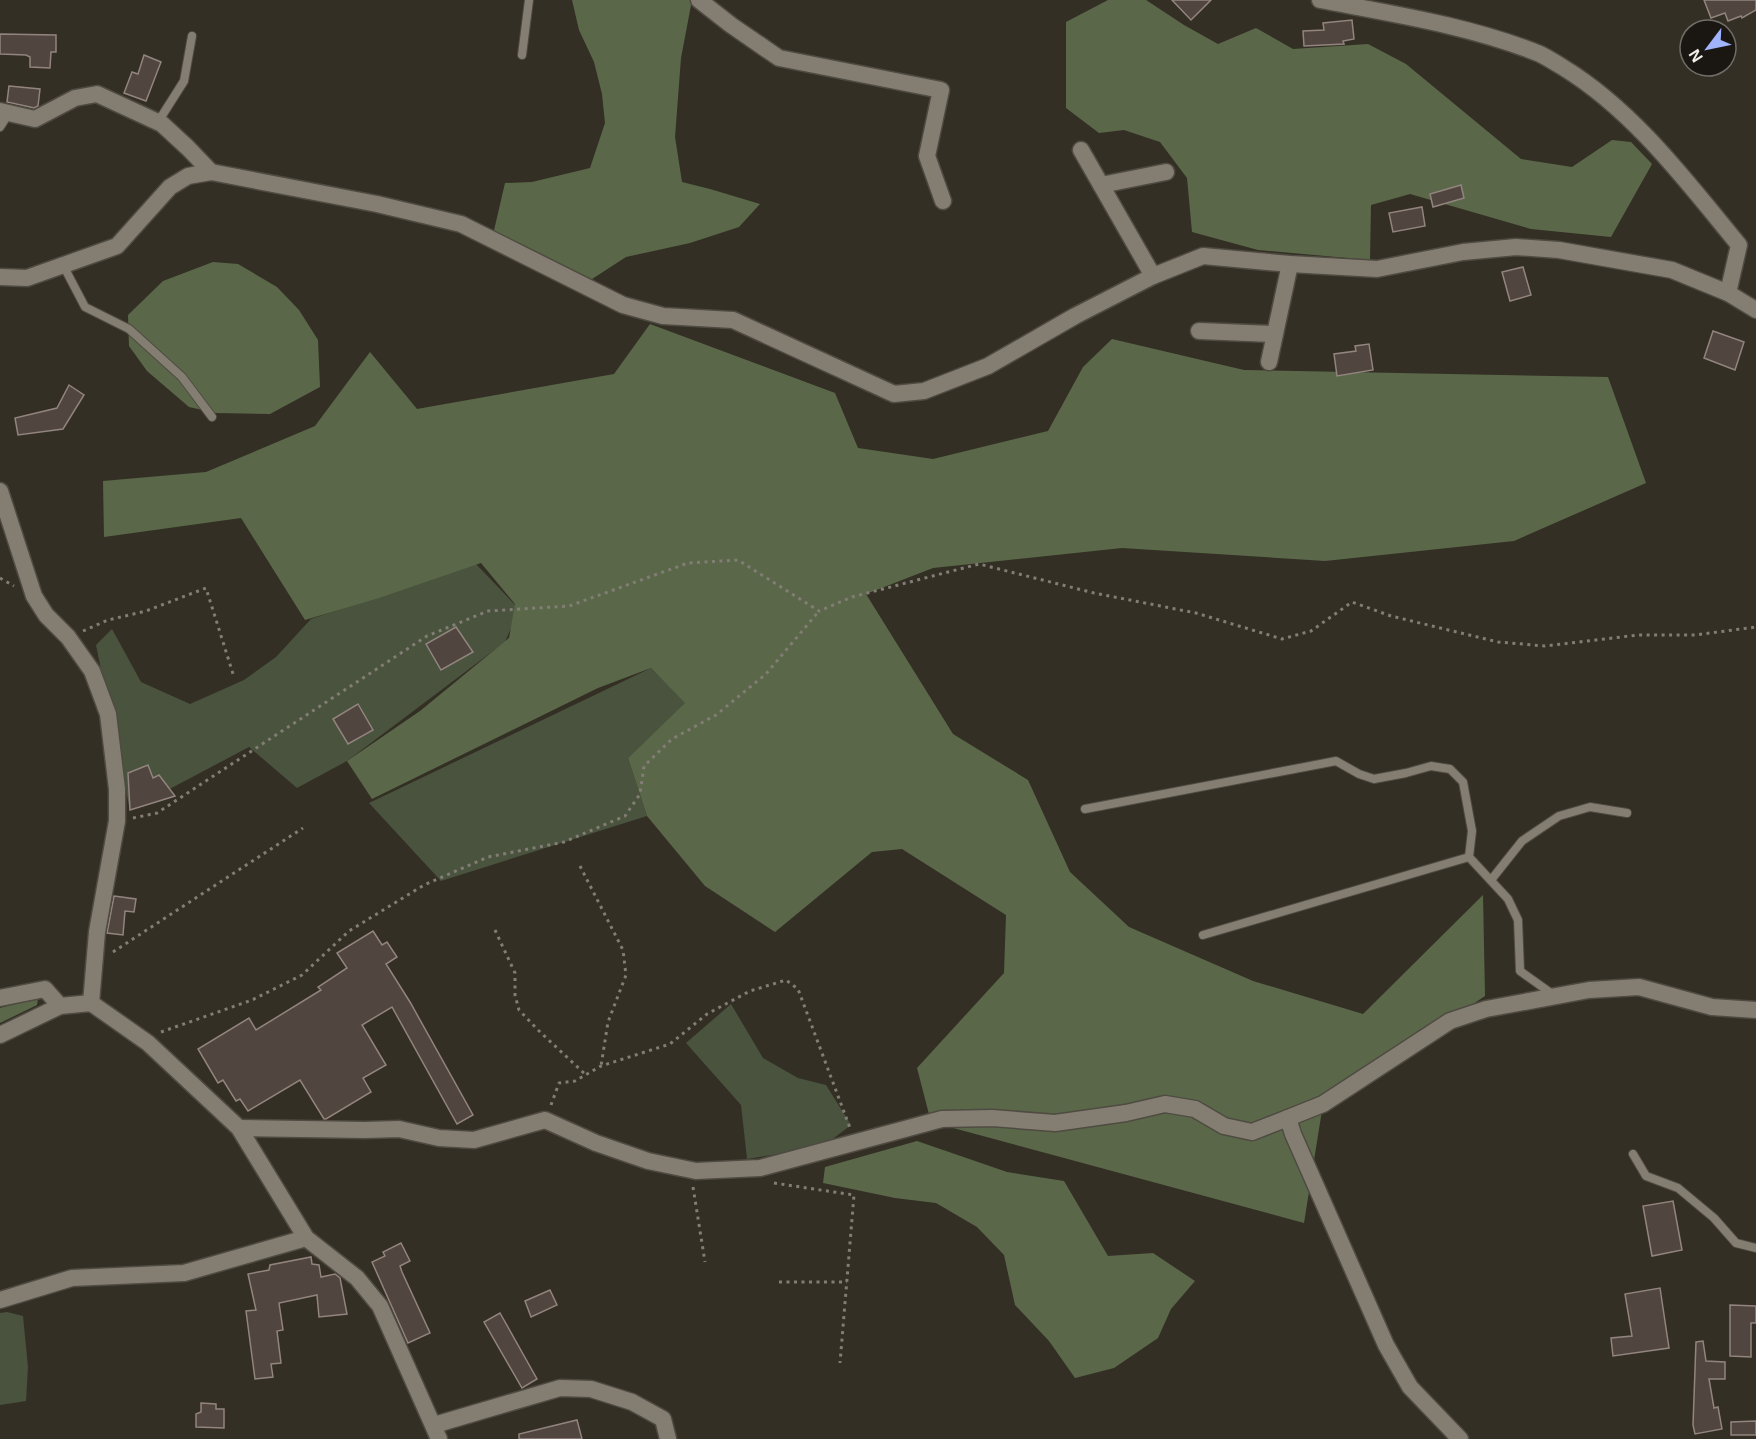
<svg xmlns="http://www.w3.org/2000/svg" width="1756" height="1439" viewBox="0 0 1756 1439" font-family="Helvetica,sans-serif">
  <rect width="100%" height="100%" fill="#342f25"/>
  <g fill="#49533d">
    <path d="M476,564L519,609L505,642L347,761L297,788L249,747L130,810L96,645L112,629L141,682L190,704L244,680L276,657L311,619Z"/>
    <path d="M651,668L686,703L628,758L647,816L441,881L369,803Z"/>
    <path d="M731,1004L763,1058L798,1078L826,1085L851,1125L822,1147L747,1159L741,1105L686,1043Z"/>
    <path d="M7,1312L23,1316L28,1367L26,1401L0,1405V1313Z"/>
  </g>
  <g fill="#5a6849">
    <path d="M572,0H692L681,58L675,137L682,182L710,189L760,204L739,227L690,243L626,257L589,281L492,239L505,183L532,182L590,168L605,123L602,94L594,62L579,30Z"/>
    <path d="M1108,0H1146L1184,25L1218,44L1256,28L1293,49L1368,44L1406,64L1521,159L1572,167L1612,140L1631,142L1652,164L1611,237L1531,229L1410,194L1371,205L1370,260L1258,250L1192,232L1187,178L1160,142L1124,130L1099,133L1066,108V22Z"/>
    <path d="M213,262L238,264L277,287L299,310L318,340L320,387L270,414L216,413L189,407L147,371L129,346L128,315L163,281Z"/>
    <path d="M650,324L835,393L858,448L933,459L1048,431L1083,367L1112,339L1244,370L1608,377L1646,483L1514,541L1325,561L1122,548L933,568L866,594L953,734L1028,780L1070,872L1129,927L1253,981L1363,1014L1483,895L1485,996L1323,1104L1304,1223L931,1122L917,1068L1004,973L1006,915L902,849L872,852L775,932L705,886L647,816L628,758L685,703L651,668L598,688L372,799L347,761L420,711L509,638L515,604L481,563L379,598L305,620L241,518L104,537L103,481L206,472L315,426L370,352L417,409L614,374Z"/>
    <path d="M38,998L37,1005L0,1023V1008Z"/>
    <path d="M917,1141L1007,1172L1064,1181L1108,1256L1153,1253L1195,1281L1171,1309L1158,1338L1114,1368L1075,1378L1049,1341L1015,1305L1004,1255L977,1227L936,1203L895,1198L823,1183L825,1167Z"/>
  </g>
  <g fill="#514540" stroke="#92847e" stroke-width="1.5">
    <path d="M1172,0H1211L1191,20Z"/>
    <path d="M1704,0H1756V10L1742,18L1741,16L1728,21L1725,13L1711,18Z"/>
    <path d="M1352,20L1354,39L1343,41L1344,44L1304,46L1303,31L1324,30L1323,23Z"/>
    <path d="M0,34L56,35V52H51L50,68L30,67V57L26,55L0,54Z"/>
    <path d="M144,55L161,62L146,101L124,93L132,72L138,74Z"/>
    <path d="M9,86L40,89L38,106L34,108L30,107L7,102Z"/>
    <path d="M1461,185L1464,198L1433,207L1430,194Z"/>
    <path d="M1422,207L1425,226L1393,232L1389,213Z"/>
    <path d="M1523,267L1531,295L1510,301L1502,272Z"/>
    <path d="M1713,331L1744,342L1735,370L1704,358Z"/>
    <path d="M1369,344L1373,370L1337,376L1334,354L1356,351L1355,346Z"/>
    <path d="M69,385L84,395L63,429L18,435L15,418L57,408Z"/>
    <path d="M456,627L473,652L441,670L426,644Z"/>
    <path d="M358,704L373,730L348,744L333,719Z"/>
    <path d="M148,765L153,778L159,775L175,796L130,810L128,773Z"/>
    <path d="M114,896L136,899L134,912L125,911L123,935L107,933Z"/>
    <path d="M373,931L382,945L387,942L397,957L386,964L410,1002L473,1115L457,1124L392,1007L362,1025L386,1065L363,1078L371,1092L326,1119H324L300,1080L248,1111L240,1099L236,1101L223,1080L218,1083L198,1049L249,1018L256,1030L321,990L318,987L347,968L337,953Z"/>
    <path d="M1673,1201L1682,1250L1652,1256L1643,1206Z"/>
    <path d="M401,1243L410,1261L400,1266L402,1272L430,1333L408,1343L372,1262L385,1256L383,1252Z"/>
    <path d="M311,1257L312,1264L319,1265L321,1277L335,1274L340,1278L347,1314L319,1317L317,1295L279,1303L283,1330L277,1331L281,1363L271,1364L273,1377L255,1379L246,1311L256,1310L248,1274L269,1270L270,1265Z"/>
    <path d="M1660,1288L1669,1348L1613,1356L1611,1338L1632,1336L1625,1294Z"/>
    <path d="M550,1290L557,1305L531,1317L525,1301Z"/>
    <path d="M1730,1305L1756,1306V1323H1751V1357L1730,1356Z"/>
    <path d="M500,1313L537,1379L522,1388L484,1322Z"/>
    <path d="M1703,1341L1706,1361L1725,1362V1379H1709L1714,1408L1718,1407L1722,1429L1695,1434L1693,1425L1696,1342Z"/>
    <path d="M201,1403L216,1404V1409H224V1428L196,1427V1414L201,1412Z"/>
    <path d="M577,1420L582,1439H519V1434Z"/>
    <path d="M1756,1421V1435H1731V1422Z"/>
  </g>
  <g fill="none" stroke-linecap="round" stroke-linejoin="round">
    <defs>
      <g id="service">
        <path d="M522,55L529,0"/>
        <path d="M158,122L184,81L192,36"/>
        <path d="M0,127L9,113"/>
        <path d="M63,265L85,307L129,329L182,377L212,417"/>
        <path d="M1085,809L1336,761L1359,774L1374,779L1406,773L1431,766L1450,769L1463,782L1472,831L1469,857L1508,899L1518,920L1520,971L1555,996"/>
        <path d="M1491,880L1522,841L1559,816L1590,807L1627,813"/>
        <path d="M1203,935L1469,857"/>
        <path d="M1633,1154L1646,1176L1678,1188L1714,1218L1736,1243L1756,1248"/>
      </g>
      <g id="minor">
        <path d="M699,0L731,25L779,58L941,90L927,156L943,201"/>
        <path d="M1320,0C1393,14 1471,26 1540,54C1548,58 1556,63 1564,68C1634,111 1687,182 1739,245L1728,293"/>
        <path d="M0,111L35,119L75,98L97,94L162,124L188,148L211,172"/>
        <path d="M1081,150L1153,276"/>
        <path d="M1101,185L1166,172"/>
        <path d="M1199,331L1275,334"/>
        <path d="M1269,362L1290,264"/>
        <path d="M0,491L34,596L46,615L68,637L92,671L108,714L117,789V821L97,932L91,1003"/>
        <path d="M0,998L45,989L60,1006"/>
        <path d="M0,1035L60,1006L91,1003L148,1043L239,1128L306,1238L357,1278L380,1306L439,1439"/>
        <path d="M239,1128L365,1130L399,1129L439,1138L474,1140L545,1120L596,1143L648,1161L696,1171L760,1168L942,1119L992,1118L1055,1123L1126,1113L1165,1104L1195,1109L1224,1126L1252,1132L1288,1118"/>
        <path d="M0,1300L72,1278L184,1273L306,1238"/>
        <path d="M434,1425L560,1388L591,1389L632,1402L663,1419L668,1439"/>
        <path d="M1460,1439L1410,1387L1386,1345L1293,1134L1288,1118L1323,1104L1450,1021L1486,1009L1589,990L1639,987L1712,1007L1756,1010"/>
      </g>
      <path id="tertiary" d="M0,277L27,278L117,246L170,187L188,176L211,172L377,204L461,224L623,305L663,316L733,320L894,394L924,391L988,366L1075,316L1153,276L1203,256L1290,264L1377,269L1463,252L1516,247L1559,250L1672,270L1728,293L1756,310"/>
    </defs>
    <use href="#service" stroke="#4f4b42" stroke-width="10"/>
    <use href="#minor" stroke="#4f4b42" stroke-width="19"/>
    <use href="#tertiary" stroke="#4f4b42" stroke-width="19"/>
    <g stroke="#827d75" stroke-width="3" stroke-dasharray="3 4.5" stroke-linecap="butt">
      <path d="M0,578L14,586"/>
      <path d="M83,631L108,620L146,611L206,588L234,677"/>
      <path d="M133,818L157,813L427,636L488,611L569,606L688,563L738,560L819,611L852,597L979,564L1094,593L1196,613L1282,639L1311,631L1352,602L1391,616L1498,642L1545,646L1638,635H1695L1756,627"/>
      <path d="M580,866L623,950L626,975L608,1022L601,1066"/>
      <path d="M495,930L515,973V995L519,1010L538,1030L586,1075"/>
      <path d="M113,952L303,828"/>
      <path d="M161,1032L252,1000L302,975L349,931L424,885L488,857L564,842L625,816L640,794L644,766L672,739L716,715L766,674L819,611"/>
      <path d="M551,1105L559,1083L575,1081L601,1066L670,1044L707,1014L750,991L786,980L798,989L850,1128"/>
      <path d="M774,1183L854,1195L840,1363"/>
      <path d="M693,1187L705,1262"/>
      <path d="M779,1282H847"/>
    </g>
    <use href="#service" stroke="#847e72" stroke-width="8"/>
    <use href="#minor" stroke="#847e72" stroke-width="16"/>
    <use href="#tertiary" stroke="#847e72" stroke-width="16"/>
  </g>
  <g transform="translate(1708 48) rotate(238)"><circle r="28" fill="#1a1713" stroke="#706d68" stroke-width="1.5"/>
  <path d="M0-4.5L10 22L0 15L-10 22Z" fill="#a0b3fd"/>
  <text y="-9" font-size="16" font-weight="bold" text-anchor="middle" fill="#f2efe8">N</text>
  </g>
</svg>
